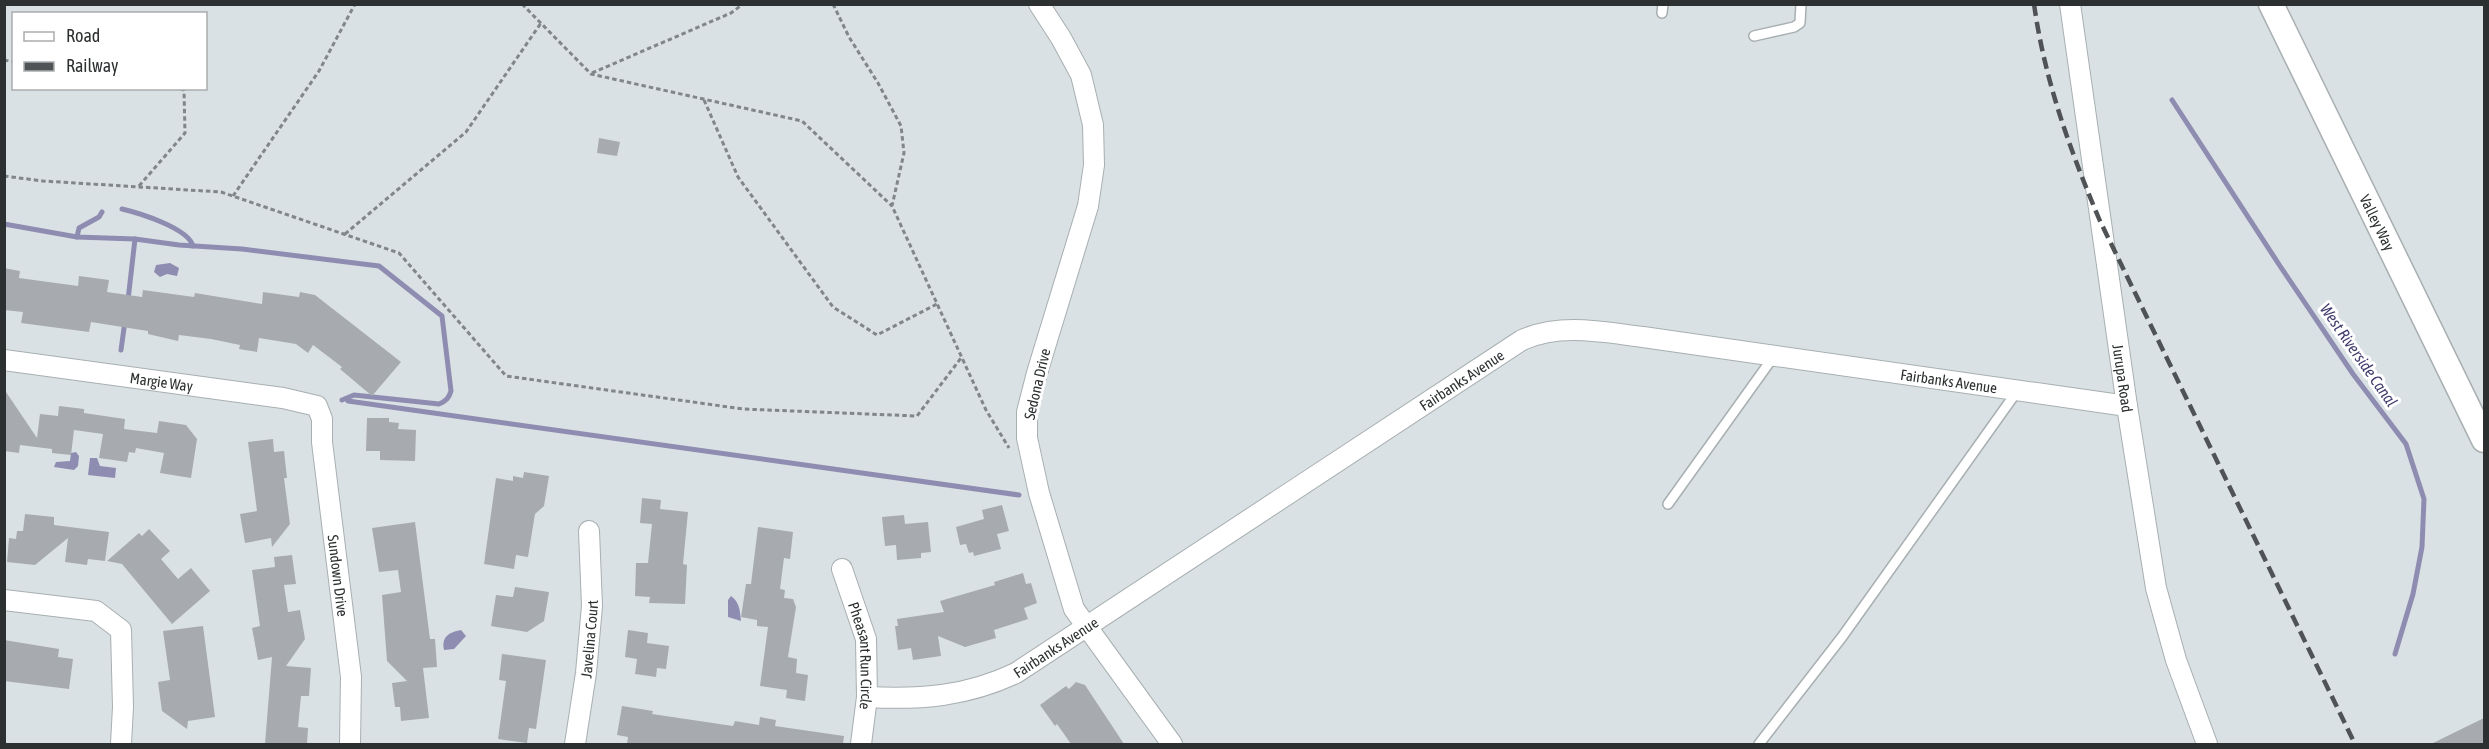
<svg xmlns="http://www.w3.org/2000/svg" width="2489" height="749" viewBox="0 0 2489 749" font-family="'Asap Condensed',sans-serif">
  <rect width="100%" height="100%" fill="#dae1e4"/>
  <g fill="#8e8db1">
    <path d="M170,263L179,268L177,276L167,274L160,277L154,272L156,265Z"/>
    <path d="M76,452L79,456L78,466L74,470L54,467L56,462L70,461L71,453Z"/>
    <path d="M90,458H97L100,466L116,468L115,478L88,475Z"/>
    <path d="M731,596C740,602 740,612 741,621L728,617V600Z"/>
    <path d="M461,630L466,636L454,649L444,650C441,637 449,632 461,630Z"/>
  </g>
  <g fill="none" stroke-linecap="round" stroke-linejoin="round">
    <g stroke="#8e8db1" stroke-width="5">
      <path d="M2172,100L2280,266L2353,374L2406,444L2424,499L2422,547L2413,594L2395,654"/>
      <path d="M122,209C139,213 188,228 193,246"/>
      <path d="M4,224L77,237L135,239"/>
      <path d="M77,237L79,228L99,217L102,212"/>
      <path d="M128,300L135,239L179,245L242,249L379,266L442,316L451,391C449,398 446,401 439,404L354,395L342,400"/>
      <path d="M121,350L125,321"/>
      <path d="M348,401L1019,495"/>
    </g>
  </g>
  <g fill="#a7abb0">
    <path d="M599,138L620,142L617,156L597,153Z"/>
    <path d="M4,268L20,271L19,278L78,286L79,276L109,280L107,292L142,297L143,290L194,297L195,293L262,304L263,292L299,297L300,292L315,295L401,362L372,396L340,369L342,367L313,345L308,353L296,344L259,338L257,352L239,349L240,345L211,339L179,335L178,341L148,334V331L91,322L89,332L21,323L23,312L4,310Z"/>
    <path d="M4,389L37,438L40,414L58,416L59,406L84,409V413L125,419L124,429L157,433L159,421L186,425L197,439L191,478L160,473L164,453L136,448L135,453L129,452L127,462L99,458L103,434L74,430L71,455L52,453V449L20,445L19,453L4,451Z"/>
    <path d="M367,418H389V422L399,423L398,429L416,430L415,461L380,460V451H366Z"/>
    <path d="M273,439L274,452L284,451L287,478H284L290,524L272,547L271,538L245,543L240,514L257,511L248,442Z"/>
    <path d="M524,472L549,476L544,506L535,514L528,557L516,555L514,569L484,564L496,478L513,481V476L523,478Z"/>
    <path d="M642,498L661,500L660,509L688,512L683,564L687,565L685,604L649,603L650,597L635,596L636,563H648L652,524L640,523Z"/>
    <path d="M1002,505L1009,531L997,534L1001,549L974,556L973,552L969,553L966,544L960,545L956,527L984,519L982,510Z"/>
    <path d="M25,514L54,517V525L109,532L105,561L88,559L87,565L65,562L68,538L35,565L7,562L9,538L16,539L17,531H23Z"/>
    <path d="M904,515L905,524L928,522L931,552L921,553V558L897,560L896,545L885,546L882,517Z"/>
    <path d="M415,522L430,639H435L437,667L423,668L429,718L401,721L400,707H395L392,683L407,681L387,661L382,595L401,592L398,570L379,572L372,528Z"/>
    <path d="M758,527L793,532L790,559L784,558L780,589L785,590L784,598L793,599L796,607L788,657L797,659L796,673L808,675L805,701L786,698L787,690L760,686L768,627L757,626V620L741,617L746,584H751Z"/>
    <path d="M149,529L170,551L161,559L178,579L191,568L210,591L172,624L122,564L107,561L139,533L142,536Z"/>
    <path d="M292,555L296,584L284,585L288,612L300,610L305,639L286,666L311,668L309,696H301L298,727L308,728L307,744H265L272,657L258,660L252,628L260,626L252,570L275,567L274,557Z"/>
    <path d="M1023,573L1026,584L1031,583L1037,603L1024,608L1028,619L994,630L996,638L965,647L938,636L941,656L913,660L911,648L898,650L895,626H898L897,619L944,612L940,601L995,585L994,582Z"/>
    <path d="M515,587L549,592L544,621L527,632L491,626L496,595L513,597Z"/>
    <path d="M203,626L215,717L188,721L187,729L162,711L158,682L170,680L163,631Z"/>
    <path d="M628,630L648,633L647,643L669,646L666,669L657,668L656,677L635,674L637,659L625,657Z"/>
    <path d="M4,640L59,649L58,657L73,659L69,689L4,681Z"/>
    <path d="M502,654L546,660L536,729L529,728L527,743L498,739L506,681L499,680Z"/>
    <path d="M1076,682L1085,685L1124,744H1071L1057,724L1055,726L1040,705L1066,686L1069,689Z"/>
    <path d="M622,706L653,711L652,714L733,726L735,721L759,725L760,717L776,720L775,726L844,736L843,744H627L628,737L617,735Z"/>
    <path d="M2484,718V744H2431Z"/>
  </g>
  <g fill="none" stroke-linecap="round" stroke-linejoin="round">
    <defs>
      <g id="service">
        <path d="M1662,13L1663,4"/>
        <path d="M1754,36L1794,27L1800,23L1801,4"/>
        <path d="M1668,504L1774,356"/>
        <path d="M1759,744L1842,637L2018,390"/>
      </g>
      <g id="minor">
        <path d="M1039,4L1061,38L1081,75L1093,125L1094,165L1088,206L1037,373L1027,412V438L1039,493L1074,609L1172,744"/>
        <path id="s1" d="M2070,4L2127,406L2156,588L2176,660L2207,744"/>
        <path id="s2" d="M4,360L283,398L317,406L322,419V442L351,677L350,744"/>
        <path id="s3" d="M842,569L866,639L867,697L861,744"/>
        <path d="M4,600L96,611L121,630L123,707L121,744"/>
        <path id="s4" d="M867,697C921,700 968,696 1016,673L1522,340C1561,323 1602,332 1643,337L2127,406"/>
        <path id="s5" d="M575,744L586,673L592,606L589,531"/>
      </g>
      <g id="tertiary">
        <path id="s6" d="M2271,4L2484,440"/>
      </g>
    </defs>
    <use href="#service" stroke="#a8afb1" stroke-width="12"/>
    <use href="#minor" stroke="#a8afb1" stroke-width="22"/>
    <use href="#tertiary" stroke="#a8afb1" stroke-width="27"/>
    <g stroke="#818688" stroke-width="3" stroke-dasharray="4.5 3" stroke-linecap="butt">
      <path d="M522,4L591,74L802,121L892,206"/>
      <path d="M833,4L849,37L878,83L901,126L904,153L892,206L986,410L1009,448"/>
      <path d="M4,60L14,62"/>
      <path d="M592,73L731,13L743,4"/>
      <path d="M704,100L738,177L833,307L877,335L937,304"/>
      <path d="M4,176L43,181L221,192L399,253L506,376L743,409L917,416L961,358"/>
      <path d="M139,186L185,133L184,90L176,88"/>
      <path d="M233,196L319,71L355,4"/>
      <path d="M345,234L466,132L541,23"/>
    </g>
    <use href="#service" stroke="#fff" stroke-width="9"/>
    <use href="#minor" stroke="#fff" stroke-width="20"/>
    <use href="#tertiary" stroke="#fff" stroke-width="24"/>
    <path stroke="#4f5355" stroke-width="4.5" stroke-dasharray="12 6" stroke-linecap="butt" d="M2034,4C2045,82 2070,150 2100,221L2355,744"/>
  </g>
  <g text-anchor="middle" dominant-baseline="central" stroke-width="6" stroke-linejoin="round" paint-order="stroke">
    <g font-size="15" fill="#2d3031" stroke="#fff">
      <text stroke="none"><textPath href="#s6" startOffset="243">Valley Way</textPath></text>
      <text stroke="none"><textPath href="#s1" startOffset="378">Jurupa Road</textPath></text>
      <text stroke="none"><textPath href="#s4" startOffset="1190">Fairbanks Avenue</textPath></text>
      <text stroke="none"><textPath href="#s2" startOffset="159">Margie Way</textPath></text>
      <text stroke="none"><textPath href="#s4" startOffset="686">Fairbanks Avenue</textPath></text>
      <text transform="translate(1037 384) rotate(-77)">Sedona Drive</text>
      <text stroke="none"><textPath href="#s2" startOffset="488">Sundown Drive</textPath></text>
      <text stroke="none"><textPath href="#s5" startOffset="106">Javelina Court</textPath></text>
      <text stroke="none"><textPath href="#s4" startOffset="200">Fairbanks Avenue</textPath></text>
      <text stroke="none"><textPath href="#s3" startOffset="90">Pheasant Run Circle</textPath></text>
    </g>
    <g font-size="16" font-style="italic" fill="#413c6d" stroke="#fff">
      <text transform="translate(2359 355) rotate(55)">West Riverside Canal</text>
    </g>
  </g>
  <rect width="2489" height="749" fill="none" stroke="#2d3031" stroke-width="12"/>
  <rect x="12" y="12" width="195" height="78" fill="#ffffff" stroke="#abacad" stroke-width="1.5"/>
  <rect x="24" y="32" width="30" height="9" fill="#ffffff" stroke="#abacad" stroke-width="1.5"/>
  <text x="66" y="42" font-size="18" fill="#2d3031">Road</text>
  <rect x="24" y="62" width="30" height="9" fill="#4f5355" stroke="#abacad" stroke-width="1.5"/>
  <text x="66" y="72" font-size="18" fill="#2d3031">Railway</text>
</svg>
